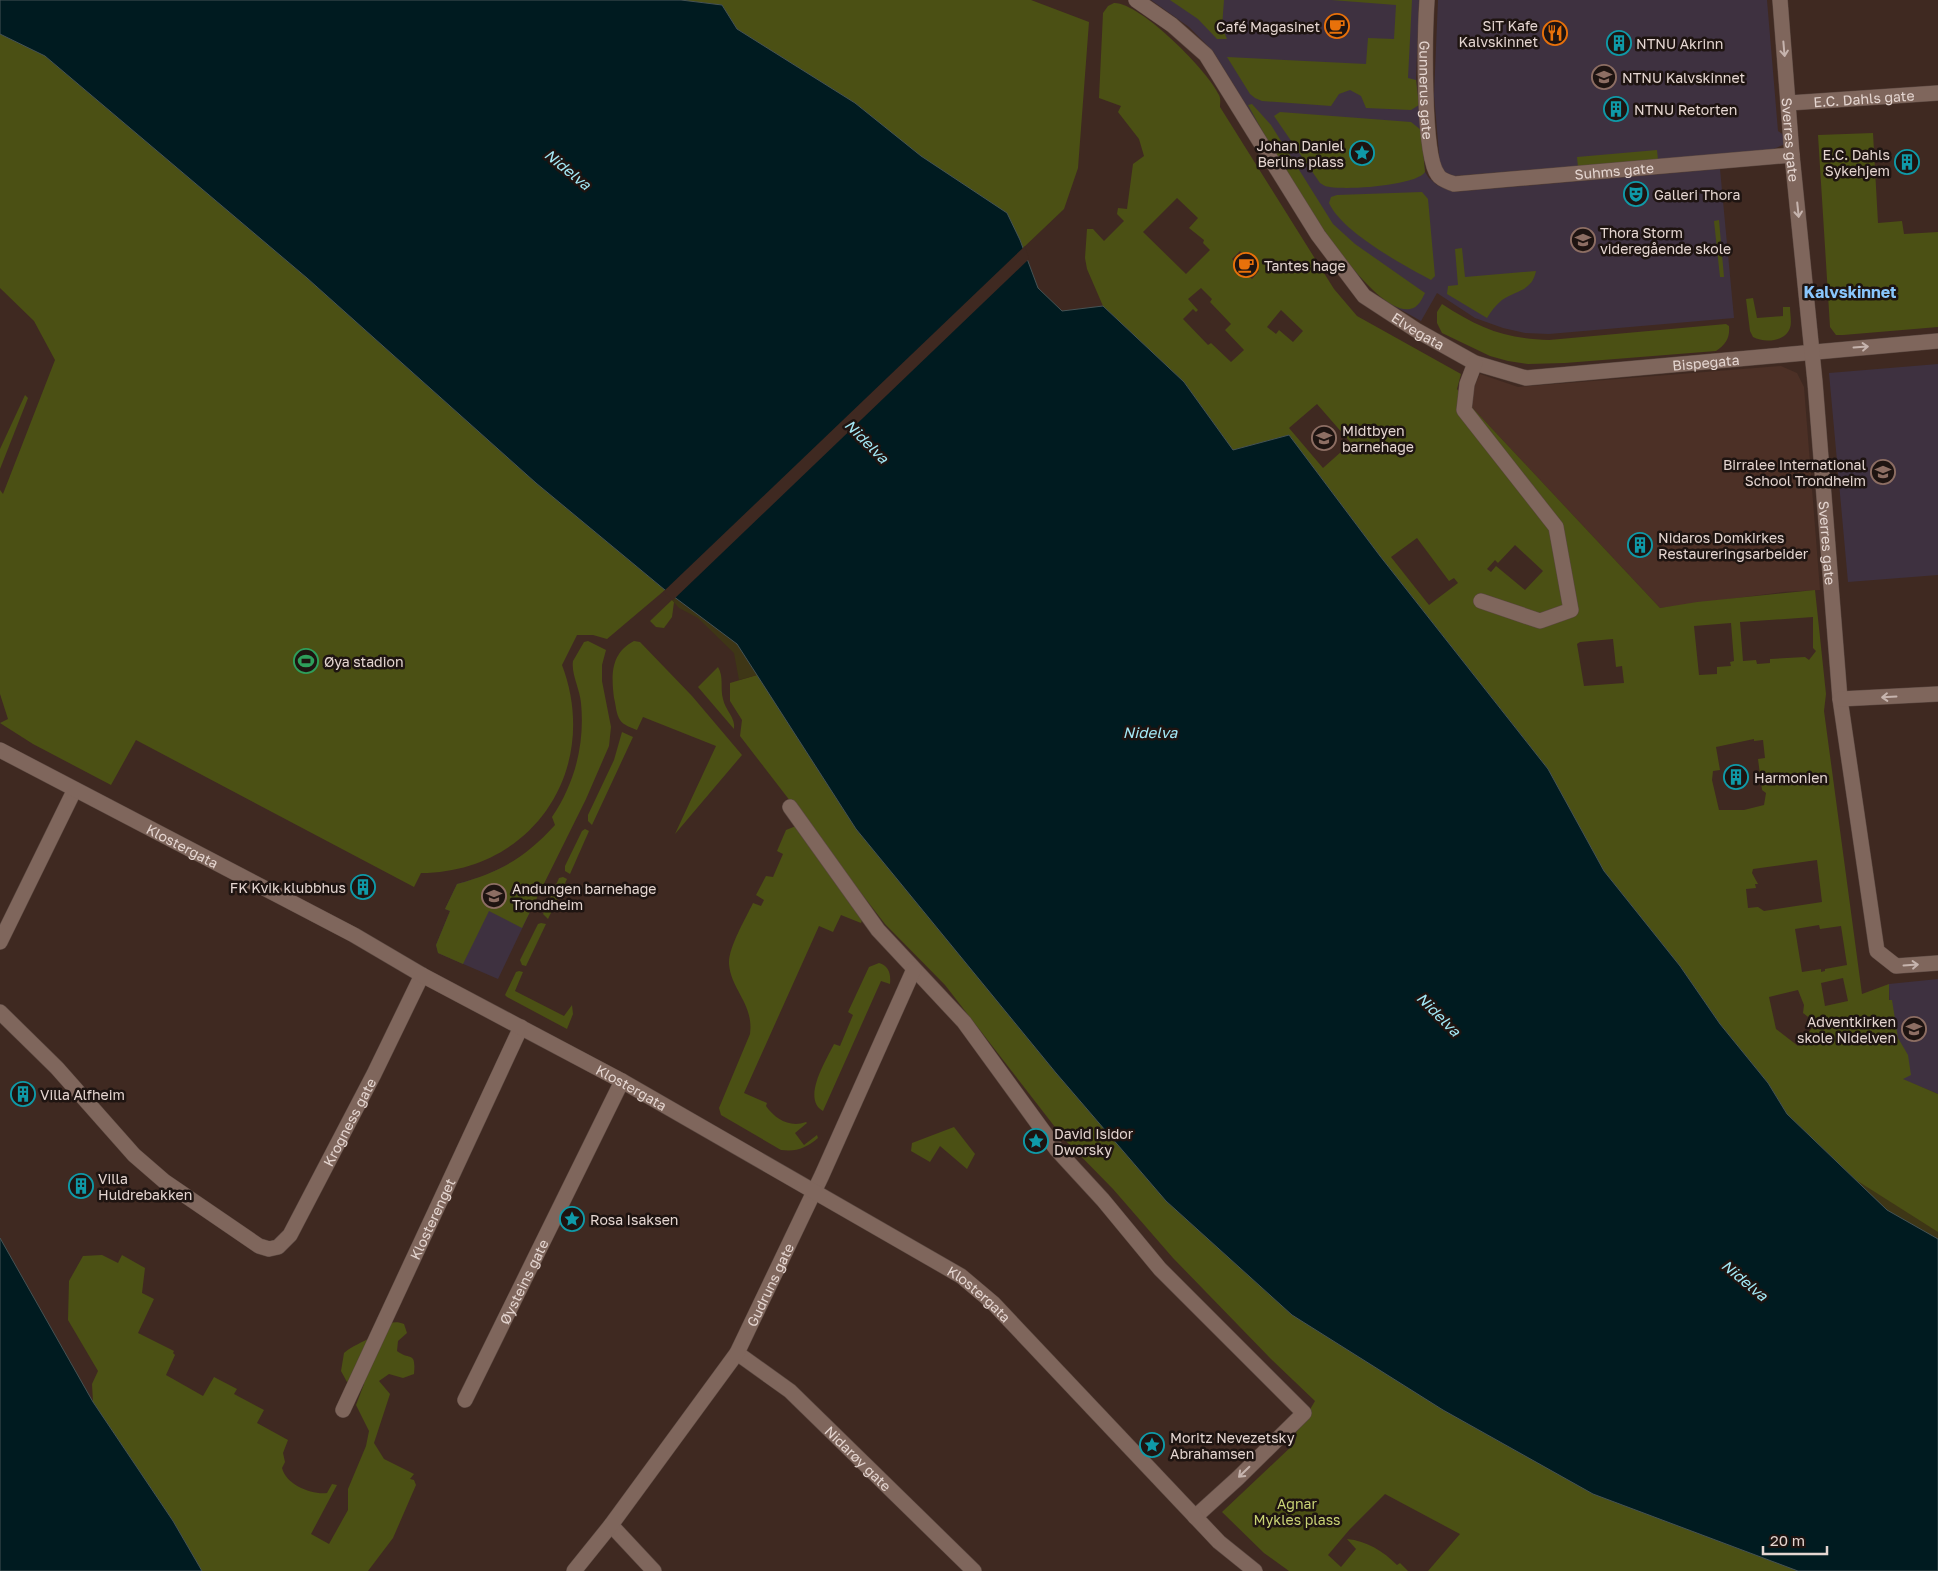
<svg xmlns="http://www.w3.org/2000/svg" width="1938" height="1571" viewBox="0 0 1938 1571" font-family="'Golos Text',sans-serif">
  <rect width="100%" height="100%" fill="#3f2921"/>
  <path fill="#4c3026" d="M1781,366L1797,373L1804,387L1820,590L1783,592L1660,608L1467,402L1480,374L1518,387Z"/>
  <g fill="#3e3140">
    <path d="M1151,0H1419L1416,79L1425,172L1429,178L1437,185L1454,192L1720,169L1734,318L1549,334L1525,333L1503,328L1475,318L1437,293L1421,321L1387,302L1358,275L1315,216L1213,51L1189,27Z"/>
    <path d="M1438,0H1767L1778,131L1785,136V144L1771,150L1454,176L1445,172L1440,165L1434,95Z"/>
    <path d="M1938,364V575L1848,582L1829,373Z"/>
    <path d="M556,825L569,830L498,979L438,953L436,945L450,911L445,909L457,884L484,876L514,862L535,847Z"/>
    <path d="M1938,979V1094L1892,1075L1889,984Z"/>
  </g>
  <g fill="#4b5014" fill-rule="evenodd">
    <path d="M681,0H1031L1089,22L1078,168L1064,209L1023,248L1020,240L855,103L737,29L722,5Z"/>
    <path d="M1170,0H1224L1222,27L1227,39H1217L1198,19Z"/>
    <path d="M1331,0H1412L1408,78L1416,80L1419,105L1411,110L1366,108L1361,96L1350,90L1339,94L1331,106L1262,101L1255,98L1250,94L1227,57L1366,64L1368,38L1394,39L1396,5Z"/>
    <path d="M1114,3C1140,2 1209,72 1219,95C1221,99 1220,103 1220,107L1334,289L1357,316L1461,374L1457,389L1467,402L1660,608L1697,602L1815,590L1826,694L1824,711L1862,994L1889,984V1000H1892L1898,1038L1908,1055L1911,1075L1903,1079L1938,1094V1239L1887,1210L1787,1114L1768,1083L1720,1024L1680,966L1604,871L1548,769L1380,556L1289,435L1233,450L1184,382L1103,306L1087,269L1085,258L1087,229H1093L1104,241L1124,221L1117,214L1118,208L1127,209L1133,164L1144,156L1139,139L1118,112L1121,106L1099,98L1103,13L1108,6ZM1177,198L1198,218L1189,228L1204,240L1203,243L1210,250L1186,274L1143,232ZM1240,251L1259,271L1252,279L1232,259ZM1201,288L1212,299L1210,302L1231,324L1225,330L1244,350L1231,362L1211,343L1208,345L1183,319L1193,309L1196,312L1198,310L1188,299ZM1281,310L1303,331L1293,342L1279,330L1276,334L1267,327ZM1317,404L1351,443L1323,468L1289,428ZM1417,538L1449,581L1454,578L1458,583L1429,605L1391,557ZM1515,545L1543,571L1525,590L1496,566L1491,572L1487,569L1495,560L1498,563ZM1813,617V648L1816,651L1809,660L1805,657L1770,659V663L1757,664L1756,660L1743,661L1740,622ZM1731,623L1734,661L1730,662L1731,666L1717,667V674L1699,675L1694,626ZM1613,639L1616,667L1622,666L1624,683L1584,686L1577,644L1580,642ZM1754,739V741L1763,740L1765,758L1758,759L1762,790L1766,793L1764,805L1744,810H1719L1712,780L1713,771L1720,770L1716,747ZM1817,860L1822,902L1764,911L1758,907L1748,908L1746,889L1756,888L1755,884H1758L1752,873L1753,869ZM1819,925L1820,929L1841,926L1847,965L1825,969V971L1821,972V969L1802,972L1795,929ZM1843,978L1848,1001L1825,1006L1821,983ZM1798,990L1804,1005L1803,1013L1816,1023L1798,1046L1776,1029L1769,997Z"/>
    <path d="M0,34L45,56L307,278L536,483L665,590L607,639L593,635H577L562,665C601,768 534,872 421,873L414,887L136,740L111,785L33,744L0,723L8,719L0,694V490L3,494L55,360L34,321L0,288Z"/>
    <path d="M1252,104L1271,125L1333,224L1355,244L1425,293C1422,299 1418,308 1410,309C1365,317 1269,143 1248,105Z"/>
    <path d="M1280,112L1411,122L1421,130L1425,172C1416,186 1341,191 1325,186L1320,183L1274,116Z"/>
    <path d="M1873,133L1878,223L1902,221L1904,234L1938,232V327L1843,335H1836L1830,327L1818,135Z"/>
    <path d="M1657,150L1658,160L1578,167L1577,157Z"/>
    <path d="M1422,192L1428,199L1435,276L1431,280C1403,265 1342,232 1329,203L1331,197L1337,195Z"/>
    <path d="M1719,220L1724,277H1720L1714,221Z"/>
    <path d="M1462,248L1465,277L1536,271C1532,291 1517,290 1502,300C1496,305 1491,311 1487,318L1447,294L1448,286L1458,285L1455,249Z"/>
    <path d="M1753,298L1757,318L1783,316V307H1790C1790,314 1792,322 1790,328C1785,342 1764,343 1753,337L1750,331L1746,299Z"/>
    <path d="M1442,304C1479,328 1505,339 1549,340L1726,324L1729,326C1730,338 1726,344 1716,351L1565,363L1528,364L1508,361L1490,356L1442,333L1437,323V312Z"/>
    <path d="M25,395L28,398L0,469V449Z"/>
    <path d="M672,600L674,602L672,617L664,628L656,627L650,621Z"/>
    <path d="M588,641L606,650L602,665V681L611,727L609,746L586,799L522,928L489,911L463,964L438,953L436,945L450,911L445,909L457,884C500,872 525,858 555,825L552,817C575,783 585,744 581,703C580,689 571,674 573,661L584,642Z"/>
    <path d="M634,641L640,642L692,696L742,755L675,834L716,746L643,717L637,730C632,728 623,725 620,720C616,714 616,705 614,698C611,674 611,653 634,641Z"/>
    <path d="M718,667C724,677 720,688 723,699C725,710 736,718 734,729L698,687Z"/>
    <path d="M757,675L856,829L1056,1073L1166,1201L1292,1315L1443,1410L1593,1494L1798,1571H1428L1460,1534L1385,1494L1350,1529L1328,1555L1341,1567L1356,1549L1347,1539C1367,1541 1383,1551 1397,1565L1400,1563L1408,1571H1289L1264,1553L1222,1512L1295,1443L1296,1433L1315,1401L1271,1359L1173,1258L1113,1189L1065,1140L945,985L885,924L740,736L742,720L730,701V683Z"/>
    <path d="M622,732L633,737L592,825L588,821V815L614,760Z"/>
    <path d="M796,826L863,918L861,923L841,915L833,932L819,926L744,1093L767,1103L766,1106C775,1119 790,1128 806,1122L807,1123L795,1133L804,1145L817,1135L818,1138C806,1148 797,1152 781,1150L721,1115L719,1108L750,1034C754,1004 731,990 729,964C728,948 746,918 753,903L761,906L764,900L756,895L766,876L773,877L783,854L777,851L786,830Z"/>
    <path d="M585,829L589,831L570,874L565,871V866L582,831Z"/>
    <path d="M563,877L567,879L548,919L543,914L559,878Z"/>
    <path d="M541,923L546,924L526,966L522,965L520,960L538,924Z"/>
    <path d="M879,963C889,966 891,974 890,984L881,981L823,1111C801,1099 827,1059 834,1044L840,1046L853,1015L848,1012L869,967Z"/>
    <path d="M519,971L523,972L515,991L564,1016L572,1005L573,1014L567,1029L507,997L505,995L516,972Z"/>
    <path d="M954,1127L975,1154L967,1169L940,1146L930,1162L911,1151L912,1143Z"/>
    <path d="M102,1255L118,1263L122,1255L145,1268L142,1293L154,1299L138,1333L174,1351L173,1353L175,1355L166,1375L203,1396L214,1377L237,1389L234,1394L264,1410L257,1423L288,1440L283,1453L285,1462L282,1468C286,1485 312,1495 327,1493L332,1484L337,1485L311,1534L329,1544L348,1510V1489L366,1446L369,1431L356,1405L364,1384L347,1382L341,1371L344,1353C353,1345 362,1343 373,1336C384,1329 389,1318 404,1324L407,1333L398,1341L397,1351C410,1361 416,1350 414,1374L403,1378L389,1374L379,1381L390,1394L374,1443L384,1459L414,1474L410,1479L414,1480L416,1485L393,1538L368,1571H202L173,1521L93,1402L92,1384L98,1371L68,1320L69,1281L83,1256Z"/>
  </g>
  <g fill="#3e3616">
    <path d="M675,598L737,644L757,675L739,680L734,653L698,618L679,608L672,600Z"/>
    <path d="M1856,1180L1938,1232V1239L1887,1210Z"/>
  </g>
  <g fill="#001b20" stroke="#455355">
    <path d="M0,0H681L722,5L737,29L855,103L921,156L1007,213L1020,240L1038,288L1062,311L1103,306L1184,382L1233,450L1289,435L1380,556L1548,769L1604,871L1680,966L1720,1024L1768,1083L1787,1114L1887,1210L1938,1239V1571H1798L1593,1494L1443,1410L1292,1315L1166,1201L1056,1073L856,829L737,644L665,590L536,483L307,278L45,56L0,34Z"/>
    <path d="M0,1238L93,1402L173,1521L202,1571H0Z"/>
  </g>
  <path fill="#3f2921" d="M1025,246L1029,259L673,600L663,592Z"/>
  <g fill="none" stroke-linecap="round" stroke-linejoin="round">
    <defs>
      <g id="minor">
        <path id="s1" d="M1136,0L1172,25L1206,55L1318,235L1364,296L1416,330L1475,363L1526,378L1938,341"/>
        <path id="s2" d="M1427,0C1425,30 1422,155 1438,175C1441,180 1449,182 1454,184L1792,155"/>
        <path id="s3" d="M1780,0L1792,155L1815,382L1840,699L1877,951L1896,966L1938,963"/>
        <path id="s4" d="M1789,103L1938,93"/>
        <path d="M1475,363L1467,384L1464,410L1556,527L1571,610L1540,621L1481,601"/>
        <path d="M1840,699L1938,694"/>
        <path d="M790,807L878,930L964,1022L1057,1150L1103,1200L1160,1269L1304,1413L1238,1478L1195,1517"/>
        <path d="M0,942L74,791"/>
        <path id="s5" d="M0,1012L57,1068L134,1155L164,1181L259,1246L269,1249L278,1247L290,1235L374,1074L422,975"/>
        <path id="s6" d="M737,1353L790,1391L974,1571"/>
        <path id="s7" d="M465,1400L622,1081"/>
        <path id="s8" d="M343,1410L521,1027"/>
        <path d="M611,1525L654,1571"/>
        <path id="s9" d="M574,1571L611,1525L737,1353L822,1175L914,969"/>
      </g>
      <g id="tertiary">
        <path id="s10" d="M0,750L354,935L422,975L622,1081L961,1276L993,1303L1219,1542L1255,1571"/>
      </g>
    </defs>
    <use href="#minor" stroke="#5b4841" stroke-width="16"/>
    <use href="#tertiary" stroke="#5b4841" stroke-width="16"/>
    <use href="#minor" stroke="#7f665c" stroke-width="15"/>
    <use href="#tertiary" stroke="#7f665c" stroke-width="15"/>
  </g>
  <defs><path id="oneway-shaft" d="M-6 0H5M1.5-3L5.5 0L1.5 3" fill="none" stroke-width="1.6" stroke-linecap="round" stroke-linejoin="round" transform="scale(1.25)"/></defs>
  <g stroke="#c6b4ae">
    <use href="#oneway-shaft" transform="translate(1784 49) rotate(85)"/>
    <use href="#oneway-shaft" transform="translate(1798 210) rotate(84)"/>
    <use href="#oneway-shaft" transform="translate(1861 347) rotate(-4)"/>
    <use href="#oneway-shaft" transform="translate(1889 697) rotate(177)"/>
    <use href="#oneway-shaft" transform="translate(1911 965) rotate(-4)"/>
    <use href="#oneway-shaft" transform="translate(1244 1472) rotate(136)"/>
  </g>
  <defs>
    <symbol id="cafe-ring" viewBox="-11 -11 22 22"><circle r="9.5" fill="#1e1411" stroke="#e8710a" stroke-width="1.5"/><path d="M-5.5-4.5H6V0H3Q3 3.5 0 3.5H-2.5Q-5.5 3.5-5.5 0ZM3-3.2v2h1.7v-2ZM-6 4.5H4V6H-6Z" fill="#e8710a"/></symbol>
    <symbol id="restaurant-ring" viewBox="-11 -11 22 22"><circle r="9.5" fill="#1e1411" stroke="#e8710a" stroke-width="1.5"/><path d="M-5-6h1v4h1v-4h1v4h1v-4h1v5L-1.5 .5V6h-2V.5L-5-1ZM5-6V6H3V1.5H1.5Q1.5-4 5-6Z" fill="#e8710a"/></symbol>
    <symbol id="building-ring" viewBox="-11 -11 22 22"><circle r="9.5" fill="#1e1411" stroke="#0f9aa8" stroke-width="1.5"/><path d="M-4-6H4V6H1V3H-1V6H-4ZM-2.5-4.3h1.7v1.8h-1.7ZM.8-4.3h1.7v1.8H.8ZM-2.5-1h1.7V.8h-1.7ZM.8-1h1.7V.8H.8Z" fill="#0f9aa8"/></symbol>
    <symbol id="university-ring" viewBox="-11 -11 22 22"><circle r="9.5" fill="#1e1411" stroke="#8d6e63" stroke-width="1.5"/><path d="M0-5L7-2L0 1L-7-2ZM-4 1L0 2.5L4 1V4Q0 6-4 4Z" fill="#8d6e63"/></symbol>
    <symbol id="sight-ring" viewBox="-11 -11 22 22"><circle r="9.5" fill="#1e1411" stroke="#0f9aa8" stroke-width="1.5"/><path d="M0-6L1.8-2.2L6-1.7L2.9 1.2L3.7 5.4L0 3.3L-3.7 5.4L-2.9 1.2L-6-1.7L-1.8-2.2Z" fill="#0f9aa8"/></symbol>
    <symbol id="theatre-ring" viewBox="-11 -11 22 22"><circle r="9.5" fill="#1e1411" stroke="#0f9aa8" stroke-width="1.5"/><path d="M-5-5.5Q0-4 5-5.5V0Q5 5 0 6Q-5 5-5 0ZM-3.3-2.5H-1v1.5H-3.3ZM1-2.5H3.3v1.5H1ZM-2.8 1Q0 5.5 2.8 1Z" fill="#0f9aa8"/></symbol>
    <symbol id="school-ring" viewBox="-11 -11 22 22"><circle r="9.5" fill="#1e1411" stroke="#8d6e63" stroke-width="1.5"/><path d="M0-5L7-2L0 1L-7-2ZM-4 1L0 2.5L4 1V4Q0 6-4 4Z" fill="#8d6e63"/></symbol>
    <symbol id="stadium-ring" viewBox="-11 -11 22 22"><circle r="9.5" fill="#1e1411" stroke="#2e9e5b" stroke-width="1.5"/><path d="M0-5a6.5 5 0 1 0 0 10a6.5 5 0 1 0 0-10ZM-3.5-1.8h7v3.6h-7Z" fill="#2e9e5b"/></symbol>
  </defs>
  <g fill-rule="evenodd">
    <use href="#cafe-ring" x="1323" y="12" width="28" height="28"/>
    <use href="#restaurant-ring" x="1541" y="19" width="28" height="28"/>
    <use href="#building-ring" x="1605" y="29" width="28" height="28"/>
    <use href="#university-ring" x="1590" y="63" width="28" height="28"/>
    <use href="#building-ring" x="1602" y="95" width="28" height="28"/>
    <use href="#sight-ring" x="1348" y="139" width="28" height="28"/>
    <use href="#building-ring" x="1893" y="148" width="28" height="28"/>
    <use href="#theatre-ring" x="1622" y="180" width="28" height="28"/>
    <use href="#school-ring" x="1569" y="226" width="28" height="28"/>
    <use href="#cafe-ring" x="1232" y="251" width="28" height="28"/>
    <use href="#school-ring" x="1310" y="424" width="28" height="28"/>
    <use href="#school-ring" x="1869" y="458" width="28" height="28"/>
    <use href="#building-ring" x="1626" y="531" width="28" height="28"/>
    <use href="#stadium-ring" x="292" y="647" width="28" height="28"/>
    <use href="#building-ring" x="1722" y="763" width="28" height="28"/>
    <use href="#building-ring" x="349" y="873" width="28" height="28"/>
    <use href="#school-ring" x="480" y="882" width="28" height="28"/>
    <use href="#school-ring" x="1900" y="1015" width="28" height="28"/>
    <use href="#building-ring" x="9" y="1080" width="28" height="28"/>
    <use href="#sight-ring" x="1022" y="1127" width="28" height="28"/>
    <use href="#building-ring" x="67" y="1172" width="28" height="28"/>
    <use href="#sight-ring" x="558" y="1205" width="28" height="28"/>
    <use href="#sight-ring" x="1138" y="1431" width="28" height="28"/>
  </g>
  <g text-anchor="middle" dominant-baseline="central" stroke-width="5" stroke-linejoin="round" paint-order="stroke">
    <g font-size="14" fill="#e5d6d1" stroke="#1e1411" text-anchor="start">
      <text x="1538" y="25" text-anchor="end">SiT Kafe<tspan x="1538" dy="16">Kalvskinnet</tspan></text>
      <text x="1320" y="26" text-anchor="end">Café Magasinet</text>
      <text x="1636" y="43">NTNU Akrinn</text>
      <text x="1622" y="77">NTNU Kalvskinnet</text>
      <text x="1634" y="109">NTNU Retorten</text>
      <text x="1344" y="145" text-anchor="end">Johan Daniel<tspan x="1344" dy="16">Berlins plass</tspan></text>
      <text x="1890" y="154" text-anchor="end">E.C. Dahls<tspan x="1890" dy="16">Sykehjem</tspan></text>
      <text x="1654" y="194">Galleri Thora</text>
      <text x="1600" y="232">Thora Storm<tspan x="1600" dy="16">videregående skole</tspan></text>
      <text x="1264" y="265">Tantes hage</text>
      <text x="1342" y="430">Midtbyen<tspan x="1342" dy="16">barnehage</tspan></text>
      <text x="1866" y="464" text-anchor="end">Birralee International<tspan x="1866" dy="16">School Trondheim</tspan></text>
      <text x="1658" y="537">Nidaros Domkirkes<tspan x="1658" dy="16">Restaureringsarbeider</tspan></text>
      <text x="324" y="661">Øya stadion</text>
      <text x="1754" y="777">Harmonien</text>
      <text x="346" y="887" text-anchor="end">FK Kvik klubbhus</text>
      <text x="512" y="888">Andungen barnehage<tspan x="512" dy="16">Trondheim</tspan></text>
      <text x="1896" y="1021" text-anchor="end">Adventkirken<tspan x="1896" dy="16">skole Nidelven</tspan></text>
      <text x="40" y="1094">Villa Alfheim</text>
      <text x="1054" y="1133">David Isidor<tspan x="1054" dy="16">Dworsky</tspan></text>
      <text x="98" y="1178">Villa<tspan x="98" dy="16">Huldrebakken</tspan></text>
      <text x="590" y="1219">Rosa Isaksen</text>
      <text x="1170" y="1437">Moritz Nevezetsky<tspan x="1170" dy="16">Abrahamsen</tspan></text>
    </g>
    <g font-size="14" fill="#e5d6d1" stroke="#1e1411">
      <text stroke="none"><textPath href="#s2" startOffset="90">Gunnerus gate</textPath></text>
      <text stroke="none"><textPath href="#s4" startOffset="75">E.C. Dahls gate</textPath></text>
      <text stroke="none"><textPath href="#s3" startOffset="140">Sverres gate</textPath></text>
      <text stroke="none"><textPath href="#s2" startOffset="356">Suhms gate</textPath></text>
      <text stroke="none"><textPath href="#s1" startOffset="442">Elvegata</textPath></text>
      <text stroke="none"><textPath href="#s1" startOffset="741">Bispegata</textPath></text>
      <text stroke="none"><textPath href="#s3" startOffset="545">Sverres gate</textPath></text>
      <text stroke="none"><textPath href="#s10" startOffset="206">Klostergata</textPath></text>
      <text stroke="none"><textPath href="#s10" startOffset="716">Klostergata</textPath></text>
      <text stroke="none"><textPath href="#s5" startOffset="515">Krogness gate</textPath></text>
      <text stroke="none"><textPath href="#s8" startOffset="211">Klosterenget</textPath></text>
      <text stroke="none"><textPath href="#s7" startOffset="132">Øysteins gate</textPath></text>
      <text stroke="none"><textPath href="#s9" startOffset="348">Gudruns gate</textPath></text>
      <text stroke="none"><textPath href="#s10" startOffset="1121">Klostergata</textPath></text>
      <text stroke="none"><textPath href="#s6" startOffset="161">Nidarøy gate</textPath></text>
    </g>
    <g font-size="14" fill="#c9d375" stroke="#1e1411">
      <text x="1297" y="1503">Agnar<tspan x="1297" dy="16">Mykles plass</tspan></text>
    </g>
    <g font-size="15" font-style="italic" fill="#a4e9f6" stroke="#1e1411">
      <text transform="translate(568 169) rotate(39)">Nidelva</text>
      <text transform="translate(867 441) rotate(45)">Nidelva</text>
      <text x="1150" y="732">Nidelva</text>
      <text transform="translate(1439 1014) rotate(45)">Nidelva</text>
      <text transform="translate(1745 1280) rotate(40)">Nidelva</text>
    </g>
    <g font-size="16" font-weight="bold" fill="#89c6fd" stroke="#1e1411">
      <text x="1850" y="292">Kalvskinnet</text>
    </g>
  </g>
  <path d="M1763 1546v8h64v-8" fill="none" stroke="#e5d6d1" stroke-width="2.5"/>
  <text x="1770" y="1546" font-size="15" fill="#e5d6d1" stroke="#1e1411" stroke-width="4" paint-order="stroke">20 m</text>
</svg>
